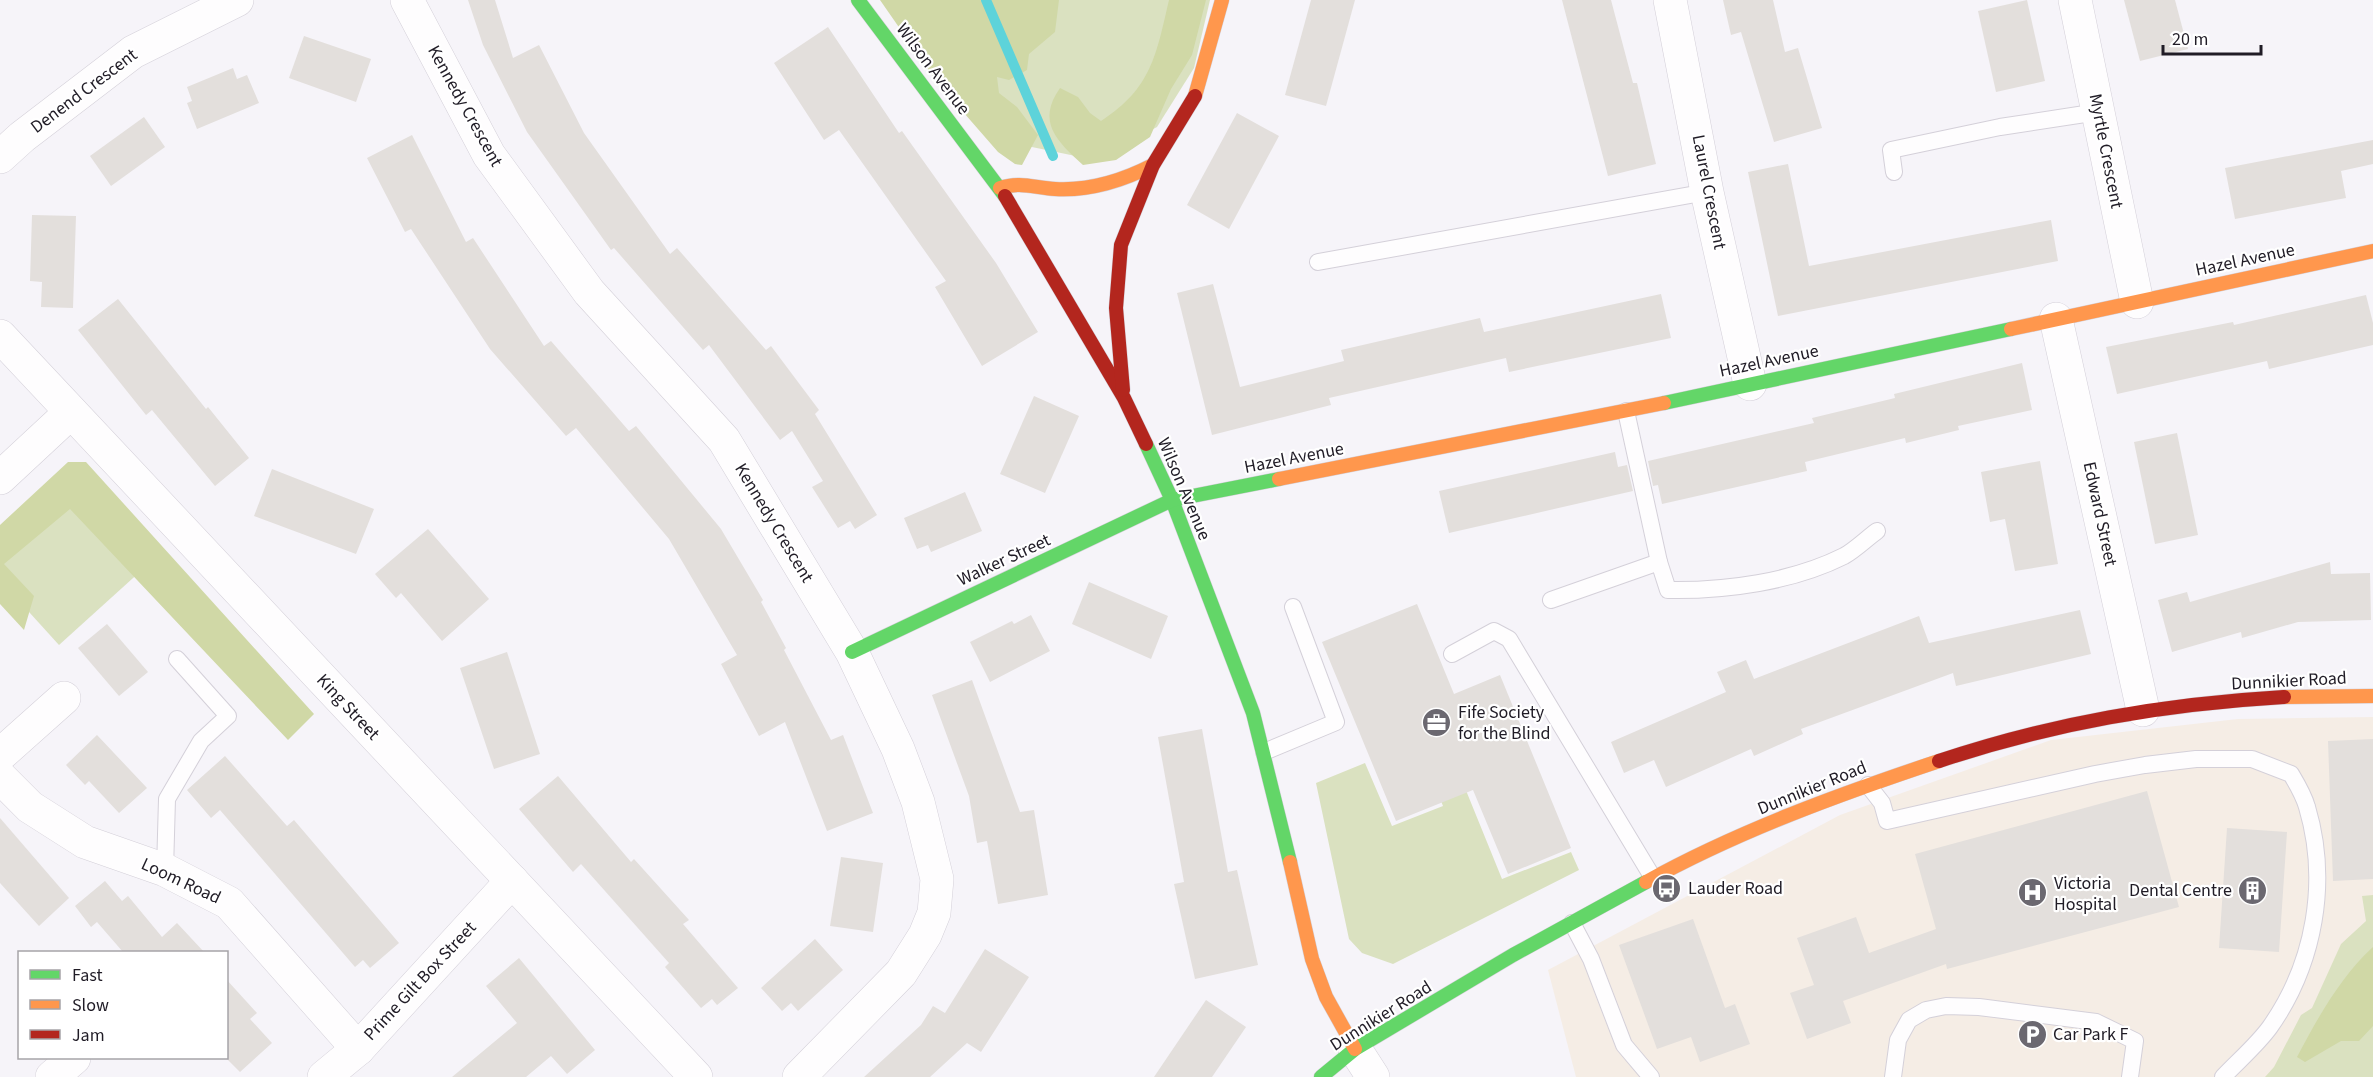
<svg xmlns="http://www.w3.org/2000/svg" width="2373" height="1077" viewBox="0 0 2373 1077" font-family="'Source Sans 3',sans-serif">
  <rect width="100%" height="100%" fill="#f6f4f9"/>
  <path fill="#f5ede5" d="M2373,717V1077H1576L1548,970L1840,815L2051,740L2238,719Z"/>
  <g fill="#dae1c0">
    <path d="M890,0H1210L1194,68L1157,127L1095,160L1027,146Z"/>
    <path d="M67,485L143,569L59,645L0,580V546Z"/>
    <path d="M1452,756L1502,879L1571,852L1579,870L1393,964L1362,953L1349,939L1316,783L1365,763L1392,826L1443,806L1427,766Z"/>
    <path d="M2373,895V1077H2265L2274,1067L2301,1015L2312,1008L2341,944L2366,921L2362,896Z"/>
  </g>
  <g fill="#d0d8a6">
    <path d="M880,0H1059L1055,32L1029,54L1027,70L1009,80L997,77L999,93L1017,107L1038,135L1022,165L1015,164L998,152L937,82Z"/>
    <path d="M1169,0H1206L1192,55L1171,89L1150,137L1116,160L1083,165C1057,141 1036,122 1060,88L1078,97L1090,113L1101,121C1152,88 1156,55 1169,0Z"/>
    <path d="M68,462H86L314,714L288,740L70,509L4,564L34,596L24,630L0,604V525Z"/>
    <path d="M2373,947V1026L2359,1041H2341L2305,1062L2297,1057C2317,1019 2341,976 2373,947Z"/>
  </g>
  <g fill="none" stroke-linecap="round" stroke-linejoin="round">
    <path stroke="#5dd3da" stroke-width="10" d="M986,0L1053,156"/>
  </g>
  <g fill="#e3dfdc">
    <path d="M468,0H495L513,58L539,45L584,133L670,254L677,248L766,350L771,346L819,410L815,414L877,515L855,529L850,521L838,528L812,487L823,481L792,431L780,440L709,345L703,350L614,248L611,250L527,132L483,45Z"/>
    <path d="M1311,0H1355L1326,106L1285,95Z"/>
    <path d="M1562,0H1611L1633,83H1637L1656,164L1608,176Z"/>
    <path d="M1723,0H1773L1785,52L1798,48L1822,128L1774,142L1741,32L1731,35Z"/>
    <path d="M2027,0L2045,81L1996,92L1978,11Z"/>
    <path d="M2124,0H2175L2188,49L2140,61Z"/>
    <path d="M828,27L899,133L902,131L996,263L1038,332L982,366L935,287L946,281L839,130L824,140L774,63Z"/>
    <path d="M304,36L371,59L356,102L289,78Z"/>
    <path d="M233,68L237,79L247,75L259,103L197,129L187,103L192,101L187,87Z"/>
    <path d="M1237,113L1279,136L1229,229L1187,205Z"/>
    <path d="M144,117L165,147L111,186L90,156Z"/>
    <path d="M412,135L466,242L473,238L544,346L551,341L629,431L636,426L721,529L763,600L761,602L786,648L784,650L831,740L843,735L873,813L827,831L785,722L759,736L721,664L737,655L669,539L576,428L566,436L490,349L411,229L405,232L367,158Z"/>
    <path d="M2373,140V164L2341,171L2346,198L2235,219L2225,168Z"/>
    <path d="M1788,164L1809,266L2051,220L2058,261L1778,316L1748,172Z"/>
    <path d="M32,215L76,216L73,308L41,307L42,282L30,281Z"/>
    <path d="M1213,284L1240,387L1344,361L1341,350L1480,318L1484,332L1661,294L1671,338L1509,372L1506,358L1329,398L1331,405L1212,435L1177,293Z"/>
    <path d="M2366,295L2373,323V345L2269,369L2267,361L2117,394L2106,347L2233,322L2234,325Z"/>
    <path d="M118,299L206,409L208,407L249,458L215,486L152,410L146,415L78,330Z"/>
    <path d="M2022,363L2032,410L1958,426L1959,430L1906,443L1905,438L1805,462L1807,471L1662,504L1658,485L1653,486L1648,461L1814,423L1812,418L1895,398L1894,394Z"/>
    <path d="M1034,396L1079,416L1045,493L1000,474Z"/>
    <path d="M2177,433L2198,535L2155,544L2134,442Z"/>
    <path d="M1615,452L1618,467L1627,465L1633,491L1449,533L1439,491Z"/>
    <path d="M2040,461L2058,564L2015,571L2005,519L1990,522L1981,472Z"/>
    <path d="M272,469L374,509L356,554L254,516Z"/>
    <path d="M965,492L982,531L931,552L928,545L917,549L904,518Z"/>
    <path d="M428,529L489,599L442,641L401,593L396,598L375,574Z"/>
    <path d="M2330,562L2331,574L2370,573L2371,620L2298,622L2242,638L2241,632L2172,652L2158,600L2187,592L2190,602Z"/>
    <path d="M1089,582L1168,616L1151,659L1072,624Z"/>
    <path d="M1417,604L1454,694L1500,675L1571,848L1508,874L1473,790L1396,821L1322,642Z"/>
    <path d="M2080,610L2091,654L1956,686L1953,673L1801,729L1803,734L1754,756L1751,749L1666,787L1654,760L1624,773L1611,742L1726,692L1717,672L1746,660L1754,679L1919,616L1929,643Z"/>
    <path d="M1031,615L1050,651L990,682L970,642L1012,621L1014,624Z"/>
    <path d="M107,624L148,672L119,696L78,648Z"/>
    <path d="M507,652L540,754L494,769L460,668Z"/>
    <path d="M972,680L1020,812L1034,810L1048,895L998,904L987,841L977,843L969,796L932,695Z"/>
    <path d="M1202,729L1228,872L1237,870L1258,965L1195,979L1174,884L1184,882L1158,737Z"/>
    <path d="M97,735L147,788L119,813L89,781L85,785L66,765Z"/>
    <path d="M2373,739V879L2333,881L2328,741Z"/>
    <path d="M225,756L287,826L294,820L399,943L370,968L363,960L355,967L220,810L211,818L187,790Z"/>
    <path d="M558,776L631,862L634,859L689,920L683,924L738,988L717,1005L712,999L701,1008L665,967L669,963L581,864L573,872L519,809Z"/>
    <path d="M2147,791L2179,907L1947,969L1946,964L1843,1001L1851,1023L1807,1039L1790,993L1814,985L1797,938L1856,917L1869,953L1936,929L1915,854Z"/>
    <path d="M0,818L69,898L39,926L0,883Z"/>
    <path d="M2227,828L2287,832L2279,952L2219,948Z"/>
    <path d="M841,857L883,863L873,932L830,926Z"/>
    <path d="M105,881L122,901L128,896L162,937L177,923L204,952H123L97,922L91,927L75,906Z"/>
    <path d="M1693,919L1725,1008L1735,1004L1750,1044L1700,1062L1691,1037L1657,1049L1619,945Z"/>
    <path d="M815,939L843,970L798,1011L791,1003L782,1011L761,988Z"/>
    <path d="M985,949L1029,977L981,1052L967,1043L930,1077H864L921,1025L933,1006L945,1013Z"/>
    <path d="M519,958L595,1050L567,1074L551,1056L526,1077H452L517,1023L486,986Z"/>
    <path d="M226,979L257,1013L250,1019L272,1043L240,1072L226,1058Z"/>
    <path d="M1206,1000L1246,1027L1212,1077H1154Z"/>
  </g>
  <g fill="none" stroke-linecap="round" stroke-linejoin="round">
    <defs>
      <g id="lane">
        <path d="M1894,172L1891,150L2000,127L2098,112"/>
        <path d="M1318,262L1707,192"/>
        <path d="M1659,562L1668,590C1726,591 1792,582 1844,556C1855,550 1866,539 1877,531"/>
        <path d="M1551,600L1659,562L1626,411"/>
        <path d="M1452,654L1494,631L1509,639L1653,878"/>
        <path d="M1264,752L1336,722L1293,607"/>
        <path d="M1868,785L1882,803L1887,821L2095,774L2145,765L2196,759H2252L2291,774C2297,784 2304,796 2307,807C2329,881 2315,963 2270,1027C2257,1045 2238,1061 2223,1077"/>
        <path d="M165,870L167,799L201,741L228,716L177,659"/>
        <path d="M1572,923L1591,959L1624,1045L1651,1077"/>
        <path d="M1893,1077L1898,1040L1909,1020L1926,1010L1946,1006L1979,1007L2096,1022L2135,1041L2130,1077"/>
      </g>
      <g id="street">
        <path d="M407,0L489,155L589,292L724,440L852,652L898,749L918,802L937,879L934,913L925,935L901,973L799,1077"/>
        <path d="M1670,0L1707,192L1750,384"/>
        <path d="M2075,0L2137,302"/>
        <path d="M0,157L22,137L133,52L237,0"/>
        <path d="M2056,319L2143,710"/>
        <path d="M0,336L696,1077"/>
        <path d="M0,478L71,412"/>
        <path d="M0,755L64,698"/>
        <path d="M0,777L30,807L85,842L165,870L229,903L358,1049"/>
        <path d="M1355,1049L1373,1077"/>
        <path d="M52,1077L74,1058"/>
        <path d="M324,1077L358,1049L512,881"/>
      </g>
      <g id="fast">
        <path d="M858,0L1005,196"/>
        <path d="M1664,403L2011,329"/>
        <path d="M1146,444L1172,500L1253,713L1290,862"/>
        <path d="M852,652L1172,500L1279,479"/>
        <path d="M1321,1077L1355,1049L1513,955L1646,882"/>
      </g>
      <g id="slow">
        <path d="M1195,96L1222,0"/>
        <path d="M1000,188C1020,181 1035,188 1055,189C1090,191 1122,181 1153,165"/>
        <path d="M2011,329L2373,251"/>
        <path d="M1279,479L1664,403"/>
        <path d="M2284,697L2373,696"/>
        <path d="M1290,862L1312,959L1326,997L1355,1049"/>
        <path d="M1646,882C1738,831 1840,794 1939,761"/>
      </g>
      <g id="jam">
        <path d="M1005,196L1124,398L1146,444"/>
        <path d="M1123,390L1116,308L1121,245L1153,165L1195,96"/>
        <path d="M1939,761C2053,723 2164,704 2284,697"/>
      </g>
    </defs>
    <use href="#lane" stroke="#d4d0d9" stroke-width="18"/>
    <use href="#street" stroke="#d4d0d9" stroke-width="34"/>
    <use href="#fast" stroke="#d4d0d9" stroke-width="15"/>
    <use href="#slow" stroke="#d4d0d9" stroke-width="15"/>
    <use href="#jam" stroke="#d4d0d9" stroke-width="15"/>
    <use href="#lane" stroke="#fefdfe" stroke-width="16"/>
    <use href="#street" stroke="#fefdfe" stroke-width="33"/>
    <use href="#fast" stroke="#63d668" stroke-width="14"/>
    <use href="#slow" stroke="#ff974d" stroke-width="14"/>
    <use href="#jam" stroke="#b3261e" stroke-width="14"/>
  </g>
  <defs>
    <symbol id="office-disc" viewBox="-11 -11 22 22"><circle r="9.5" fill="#6b6870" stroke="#fff"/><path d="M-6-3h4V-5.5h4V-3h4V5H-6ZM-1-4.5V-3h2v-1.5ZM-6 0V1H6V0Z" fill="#fff"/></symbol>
    <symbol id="bus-disc" viewBox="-11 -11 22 22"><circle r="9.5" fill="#6b6870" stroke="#fff"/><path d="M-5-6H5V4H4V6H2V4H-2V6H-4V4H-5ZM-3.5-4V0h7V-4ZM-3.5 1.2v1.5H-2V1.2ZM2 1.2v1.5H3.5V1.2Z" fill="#fff"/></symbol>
    <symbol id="building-disc" viewBox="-11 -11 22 22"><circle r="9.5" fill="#6b6870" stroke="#fff"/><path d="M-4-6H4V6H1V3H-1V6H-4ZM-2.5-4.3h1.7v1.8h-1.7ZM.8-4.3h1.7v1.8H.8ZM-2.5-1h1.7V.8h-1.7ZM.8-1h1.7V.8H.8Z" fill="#fff"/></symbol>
    <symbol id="hospital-disc" viewBox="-11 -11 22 22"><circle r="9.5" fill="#6b6870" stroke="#fff"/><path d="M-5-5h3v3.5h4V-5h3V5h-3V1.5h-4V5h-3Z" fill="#fff"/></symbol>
    <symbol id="parking-disc" viewBox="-11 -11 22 22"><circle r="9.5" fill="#6b6870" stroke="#fff"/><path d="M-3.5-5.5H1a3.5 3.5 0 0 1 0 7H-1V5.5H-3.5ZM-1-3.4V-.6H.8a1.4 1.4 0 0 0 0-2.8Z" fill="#fff"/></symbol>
  </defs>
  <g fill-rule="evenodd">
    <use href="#office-disc" x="1420" y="706" width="33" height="33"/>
    <use href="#bus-disc" x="1650" y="872" width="33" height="33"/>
    <use href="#building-disc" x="2236" y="874" width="33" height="33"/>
    <use href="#hospital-disc" x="2016" y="876" width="33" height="33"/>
    <use href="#parking-disc" x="2016" y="1018" width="33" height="33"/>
  </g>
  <g text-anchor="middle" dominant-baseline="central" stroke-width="4.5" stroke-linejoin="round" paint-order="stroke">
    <g font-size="18" fill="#201c26" stroke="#fff">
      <text transform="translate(933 69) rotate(53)">Wilson Avenue</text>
      <text transform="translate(84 91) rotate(-37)">Denend Crescent</text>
      <text transform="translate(465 106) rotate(61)">Kennedy Crescent</text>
      <text transform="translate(2106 151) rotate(79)">Myrtle Crescent</text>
      <text transform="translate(1709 192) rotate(79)">Laurel Crescent</text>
      <text transform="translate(2245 260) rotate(-12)">Hazel Avenue</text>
      <text transform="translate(1769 361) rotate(-12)">Hazel Avenue</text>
      <text transform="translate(1294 458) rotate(-11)">Hazel Avenue</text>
      <text transform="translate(1184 489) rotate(67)">Wilson Avenue</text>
      <text transform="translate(2100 514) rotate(78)">Edward Street</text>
      <text transform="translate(774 523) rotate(59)">Kennedy Crescent</text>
      <text transform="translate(1004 560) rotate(-25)">Walker Street</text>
      <text transform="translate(2289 681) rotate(-3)">Dunnikier Road</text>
      <text transform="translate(348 707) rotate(47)">King Street</text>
      <text transform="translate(1812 788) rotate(-22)">Dunnikier Road</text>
      <text transform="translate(181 881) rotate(25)">Loom Road</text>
      <text transform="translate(420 981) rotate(-47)">Prime Gilt Box Street</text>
      <text transform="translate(1381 1016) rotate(-32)">Dunnikier Road</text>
    </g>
    <g font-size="18" fill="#201c26" stroke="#fff" text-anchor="start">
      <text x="1458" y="712">Fife Society<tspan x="1458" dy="21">for the Blind</tspan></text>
      <text x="2054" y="883">Victoria<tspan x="2054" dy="21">Hospital</tspan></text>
      <text x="1688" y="888">Lauder Road</text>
      <text x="2232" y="890" text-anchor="end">Dental Centre</text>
      <text x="2053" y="1034">Car Park F</text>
    </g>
  </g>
  <rect x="18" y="951" width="210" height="108" fill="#ffffff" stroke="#a6a4a8" stroke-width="1.5"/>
  <rect x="30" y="970" width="30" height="9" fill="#63d668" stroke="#a6a4a8" stroke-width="1.5"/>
  <text x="72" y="981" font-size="18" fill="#201c26">Fast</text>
  <rect x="30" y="1000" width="30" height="9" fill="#ff974d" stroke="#a6a4a8" stroke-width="1.5"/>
  <text x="72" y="1011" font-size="18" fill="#201c26">Slow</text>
  <rect x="30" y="1030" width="30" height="9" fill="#b3261e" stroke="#a6a4a8" stroke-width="1.5"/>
  <text x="72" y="1041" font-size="18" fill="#201c26">Jam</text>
  <path d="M2163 45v9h98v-9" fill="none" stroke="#201c26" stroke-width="3"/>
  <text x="2172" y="45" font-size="18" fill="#201c26" stroke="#ffffff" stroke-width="4.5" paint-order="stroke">20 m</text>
</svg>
